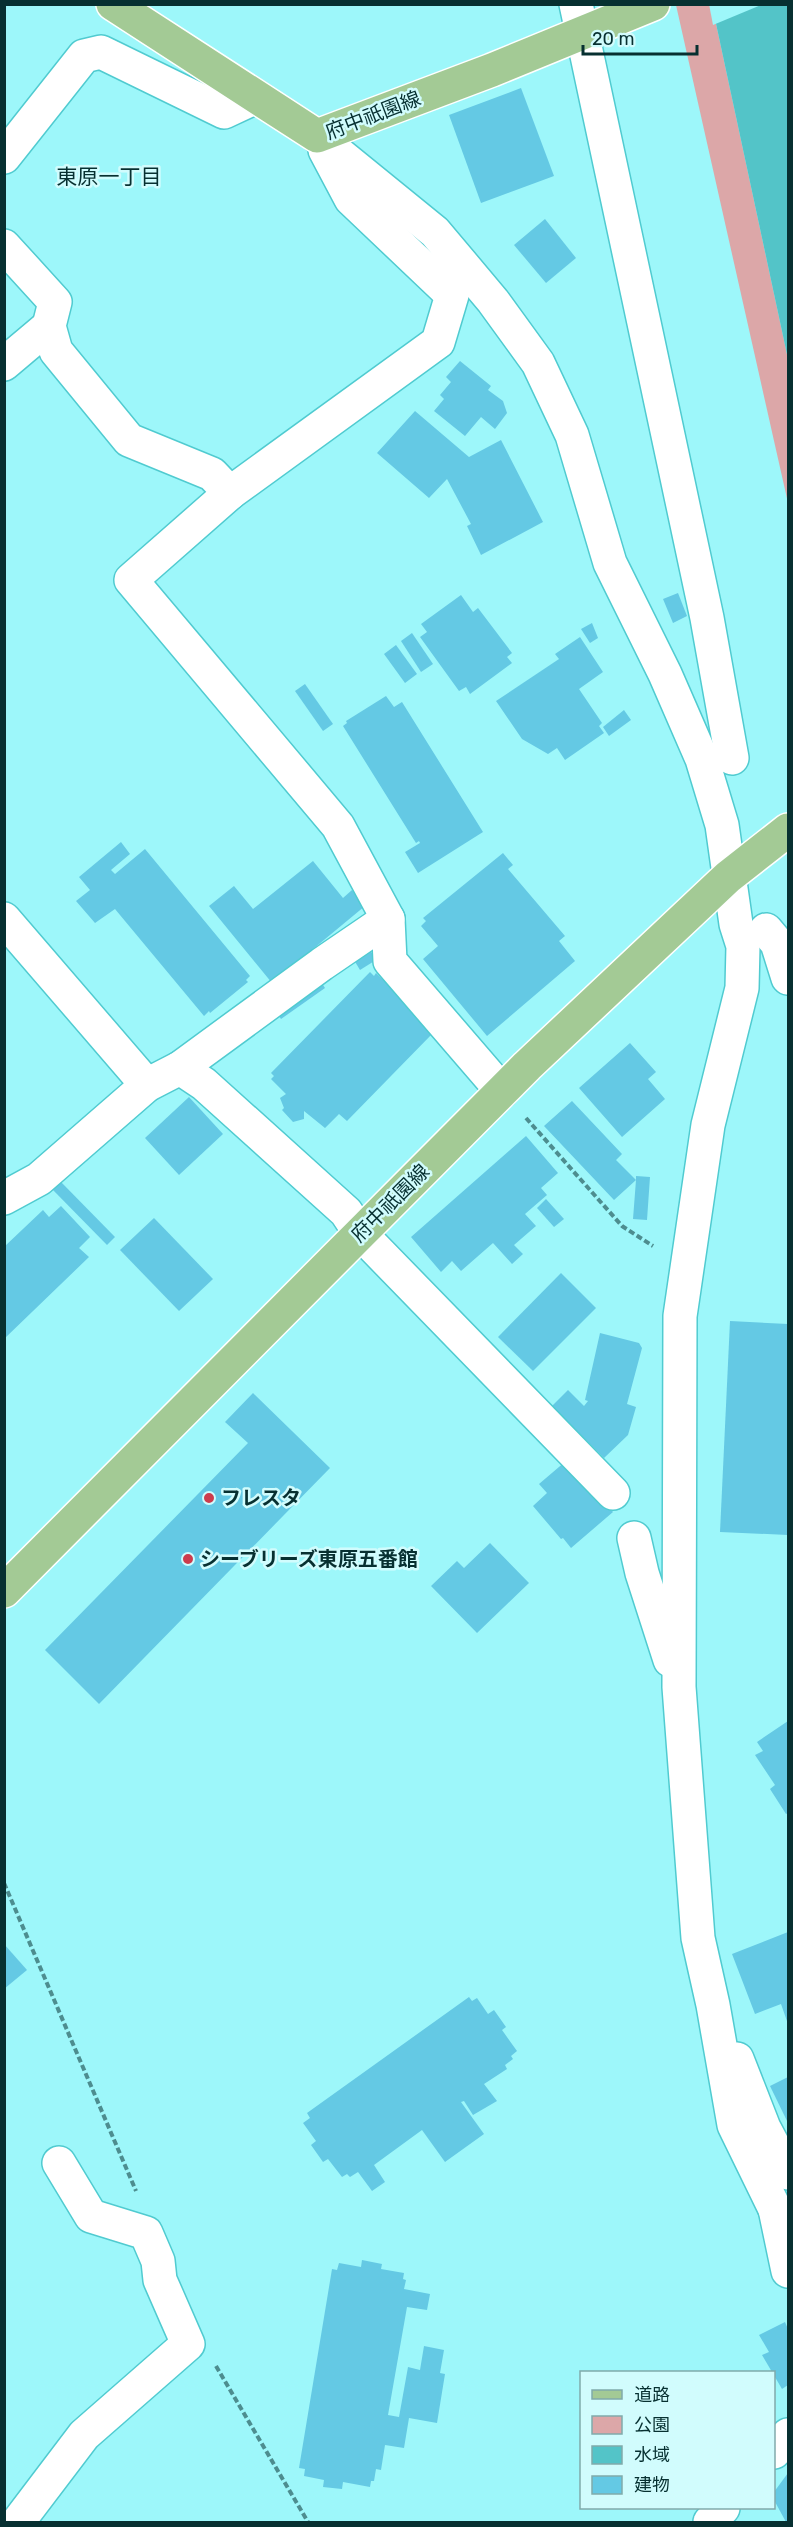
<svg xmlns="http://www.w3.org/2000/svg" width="793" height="2527" viewBox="0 0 793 2527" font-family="Rubik,'Noto Sans JP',sans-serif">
  <rect width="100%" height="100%" fill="#9df7fa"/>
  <path fill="#dca7a8" d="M676,5H712L788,359V503Z"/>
  <path fill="#53c4c8" d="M712,5H788V359Z"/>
  <path fill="#9df7fa" d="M709,4H761V5L713,25Z"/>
  <g fill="#64c9e4">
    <path d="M521,88L554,176L481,203L449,115Z"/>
    <path d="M545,219L576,258L546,283L514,245Z"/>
    <path d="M460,361L491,386L488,390L503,401L507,413L495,429L481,417L465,436L434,411L444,399L440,395L451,382L446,377Z"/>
    <path d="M415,411L469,457L501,440L543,522L481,555L467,526L471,524L447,479L429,498L377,453Z"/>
    <path d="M678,593L687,616L673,623L663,599Z"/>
    <path d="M461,595L473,612L478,608L512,653L507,657L512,663L470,694L466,687L459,691L420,637L427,632L421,624Z"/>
    <path d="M592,623L598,638L590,643L581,629Z"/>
    <path d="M412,633L433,664L421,672L401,641Z"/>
    <path d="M580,637L603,672L579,689L602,723L599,726L604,733L565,760L557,748L548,754L522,739L496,701L559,659L555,654Z"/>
    <path d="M396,645L417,674L405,683L384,654Z"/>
    <path d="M305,684L333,724L323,731L295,691Z"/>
    <path d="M386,696L394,707L402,702L483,832L418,873L405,852L420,843L419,841L416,843L343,726L347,723L346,721Z"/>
    <path d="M624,710L631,720L609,736L603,727Z"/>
    <path d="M121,842L130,854L111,870L115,874L145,849L250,976L246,980L248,982L210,1013L209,1011L204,1016L115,909L95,923L76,901L90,890L79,877Z"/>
    <path d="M503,853L513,865L508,869L565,936L559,941L575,961L487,1036L423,959L438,946L421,926L426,921L423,918Z"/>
    <path d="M313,861L343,898L352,890L365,906L272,983L209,906L234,886L253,909Z"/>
    <path d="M367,945L376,960L360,970L351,955Z"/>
    <path d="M370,972L374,976L376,973L411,1007L408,1009L433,1033L347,1121L339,1114L325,1128L304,1111V1119L293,1122L282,1110L284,1108L280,1098L286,1094L271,1079L274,1076L271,1073Z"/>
    <path d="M317,976L325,988L281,1019L273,1007Z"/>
    <path d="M630,1043L656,1072L648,1079L665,1099L622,1137L579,1088Z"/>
    <path d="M189,1097L223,1134L179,1175L145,1138Z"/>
    <path d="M572,1101L622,1154L616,1160L636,1180V1176L650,1177L647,1220L633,1219L636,1180L614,1200L544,1126Z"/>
    <path d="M526,1136L558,1173L541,1188L547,1195L525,1214L536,1226L514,1245L523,1254L512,1264L493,1243L461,1271L452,1261L441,1272L411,1237Z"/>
    <path d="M61,1182L115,1237L107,1245L53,1190Z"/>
    <path d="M546,1199L564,1219L554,1227L537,1208Z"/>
    <path d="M61,1206L90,1237L79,1248L89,1257L4,1339V1247L43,1210L49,1217Z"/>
    <path d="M154,1218L213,1279L179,1311L120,1250Z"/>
    <path d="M561,1273L596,1308L533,1371L498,1337Z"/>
    <path d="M730,1321L788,1324V1535L720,1532Z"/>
    <path d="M600,1333L639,1343L642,1348L627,1404L636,1407L628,1435L604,1458L552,1406L568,1390L584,1406L588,1401L585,1400Z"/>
    <path d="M253,1393L330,1468L99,1704L45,1650L248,1443L225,1422Z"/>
    <path d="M566,1461L574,1466L613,1512L571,1548L563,1538L561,1539L533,1506L547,1493L539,1484Z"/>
    <path d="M490,1543L529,1583L477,1633L431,1586L457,1561L464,1568Z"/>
    <path d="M788,1721V1813L786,1814L770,1789L775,1785L755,1755L763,1751L757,1742Z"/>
    <path d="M788,1932V2024L781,2004L755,2014L732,1954Z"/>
    <path d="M4,1944L27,1970L4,1989Z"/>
    <path d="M469,1997L472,2001L477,1998L488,2014L494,2010L506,2027L502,2030L517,2051L511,2056L513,2059L505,2065L507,2069L484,2084L497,2101L473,2115L464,2101L461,2102L484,2134L445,2162L422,2130L374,2165L385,2182L372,2191L358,2172L350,2177L347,2174L342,2177L328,2159L323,2162L311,2145L316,2141L303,2123L310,2118L307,2113Z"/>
    <path d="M788,2077V2123L770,2086Z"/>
    <path d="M362,2260L382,2264L381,2269L404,2273L403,2279L406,2280L404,2289L430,2294L427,2310L407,2307L388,2415L399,2417L408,2367L420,2370L424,2346L444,2350L440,2373L445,2374L437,2423L409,2418L404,2448L385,2445L381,2470L376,2469L374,2481H371L370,2487L343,2482L342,2489L323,2487L324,2480L304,2476L305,2469L299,2468L332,2269L337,2270L339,2263L361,2267Z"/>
    <path d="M785,2322L788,2329V2385L782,2389L762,2355L769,2352L759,2335Z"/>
    <path d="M788,2473V2522H786L774,2500V2492Z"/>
  </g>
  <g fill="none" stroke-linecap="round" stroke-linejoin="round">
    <defs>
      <g id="minor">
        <path d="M576,4L707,618L732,758"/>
        <path d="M317,136L435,232L493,301L538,363L572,435L610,563L665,674L702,759L722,825L736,924L743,946L742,988L708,1125L680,1316L679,1687L698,1938L713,2005L734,2125L775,2209L788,2230"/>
        <path d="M325,150L351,199L452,295L438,342L230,493L131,580L338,826L388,919L390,961L502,1091"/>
        <path d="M4,157L84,56L101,52L224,112L256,97"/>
        <path d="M4,246L55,302L49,326L56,351L129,440L212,474L230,493"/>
        <path d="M4,364L49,326"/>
        <path d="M4,919L147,1085"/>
        <path d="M766,930L777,943L788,978"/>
        <path d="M180,1068L204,1084L346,1212L360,1233L613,1493"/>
        <path d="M4,1198L39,1179L147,1085L180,1068L322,964L388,919"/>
        <path d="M634,1538L642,1573L670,1660"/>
        <path d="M737,2059L764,2128L788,2173"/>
        <path d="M775,2209L788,2271"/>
        <path d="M774,2452L788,2435"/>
        <path d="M18,2522L84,2435L188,2344L160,2280L158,2261L146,2233L91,2216L59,2163"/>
        <path d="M710,2522L723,2508"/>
      </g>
      <g id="major">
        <path d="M113,4L317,136L492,70L653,4"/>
        <path d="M4,1591L527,1066L728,877L788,830"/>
      </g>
    </defs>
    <use href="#minor" stroke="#50cbd0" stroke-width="36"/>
    <use href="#major" stroke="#fff" stroke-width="36"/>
    <g stroke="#4d8d8f" stroke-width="4" stroke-dasharray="6 3" stroke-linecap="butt">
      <path d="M526,1118L622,1226L653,1246"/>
      <path d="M4,1883L136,2191"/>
      <path d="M216,2366L308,2522"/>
    </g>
    <use href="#minor" stroke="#fff" stroke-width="33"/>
    <use href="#major" stroke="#a3ca95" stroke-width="33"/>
  </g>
  <g fill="#cc3c4d" stroke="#d1fcfd" stroke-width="2">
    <circle cx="209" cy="1498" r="6"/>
    <circle cx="188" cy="1559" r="6"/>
  </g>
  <g text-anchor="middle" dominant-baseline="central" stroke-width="5" stroke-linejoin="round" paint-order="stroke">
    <g font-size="20" fill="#073031" stroke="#d1fcfd">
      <text transform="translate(373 115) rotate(-21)">府中祇園線</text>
      <text transform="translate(390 1203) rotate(-45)">府中祇園線</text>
    </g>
    <g font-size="20" font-weight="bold" fill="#073031" stroke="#d1fcfd" text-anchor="start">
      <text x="221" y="1498">フレスタ</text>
      <text x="200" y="1559">シーブリーズ東原五番館</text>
    </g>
    <g font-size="21" fill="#073031" stroke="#d1fcfd">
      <text x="109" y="176">東原一丁目</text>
    </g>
  </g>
  <rect width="793" height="2527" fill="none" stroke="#073031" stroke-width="12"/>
  <rect x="580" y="2371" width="195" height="138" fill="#d1fcfd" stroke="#80aaab" stroke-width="1.5"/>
  <rect x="592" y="2390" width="30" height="9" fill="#a3ca95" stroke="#80aaab" stroke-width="1.5"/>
  <text x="634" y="2401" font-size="18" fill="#073031">道路</text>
  <rect x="592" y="2416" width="30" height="18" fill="#dca7a8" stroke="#80aaab" stroke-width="1.5"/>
  <text x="634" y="2431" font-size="18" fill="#073031">公園</text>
  <rect x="592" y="2446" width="30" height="18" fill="#53c4c8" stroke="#80aaab" stroke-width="1.5"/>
  <text x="634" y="2461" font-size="18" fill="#073031">水域</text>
  <rect x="592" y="2476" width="30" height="18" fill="#64c9e4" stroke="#80aaab" stroke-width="1.5"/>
  <text x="634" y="2491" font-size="18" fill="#073031">建物</text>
  <path d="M583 45v9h114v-9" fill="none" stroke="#073031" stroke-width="3"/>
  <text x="592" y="45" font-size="18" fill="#073031" stroke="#d1fcfd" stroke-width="4.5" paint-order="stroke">20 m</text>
</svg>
